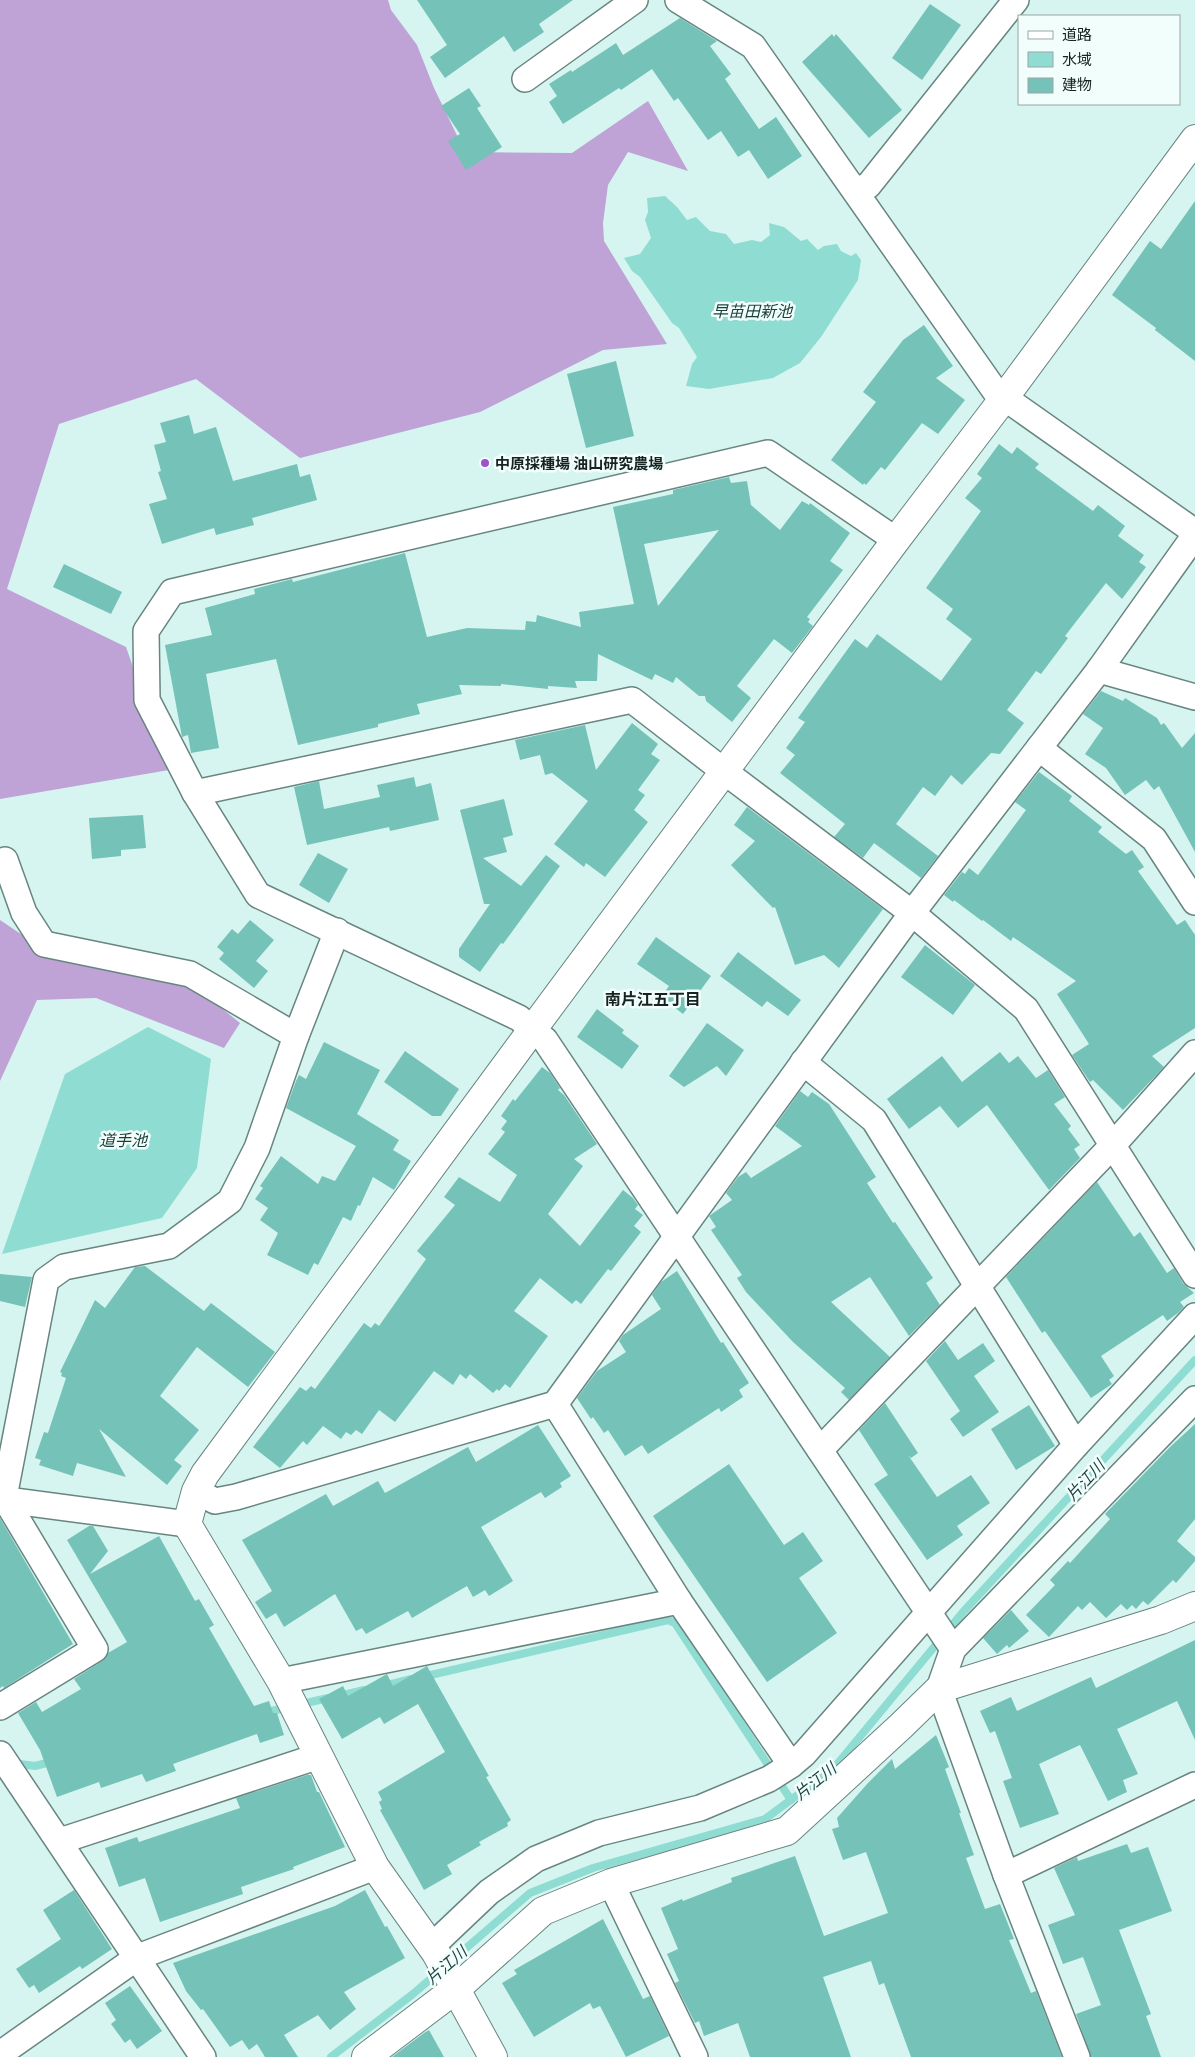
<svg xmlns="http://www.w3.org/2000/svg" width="1195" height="2057" viewBox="0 0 1195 2057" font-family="'Source Serif 4','Noto Sans JP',serif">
  <rect width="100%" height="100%" fill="#d6f5f0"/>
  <g fill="#bfa2d6">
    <path d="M0,0H388L391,10L417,45L434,88L465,152L572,153L648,101L688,171L628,152L608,185L603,223L604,241L667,344L603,350L480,412L300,458L196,379L59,424L7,589L126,647L169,770L0,799Z"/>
    <path d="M0,920L49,953L173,982L205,995L240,1023L224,1048L96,998L37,1000L0,1081Z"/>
  </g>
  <g fill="#8fddd2">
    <path d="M665,196L677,207L687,220L696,217L710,231L726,234L734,244L752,240L761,242L770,235L769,223L784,227L801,241L807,239L818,250L824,246L837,244L841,251L851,256L856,253L861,260L858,280L821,337L800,363L773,378L709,389L686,386L692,364L697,357L679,328L672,323L640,277L632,271L624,258L640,254L651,238L645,220L648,212L647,198Z"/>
    <path d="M148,1027L211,1059L197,1168L162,1218L2,1254L65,1074Z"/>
  </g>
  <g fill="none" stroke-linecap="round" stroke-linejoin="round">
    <g stroke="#8fddd2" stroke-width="8">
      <path d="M422,1677L668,1620L675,1623L791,1800"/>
      <path d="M383,1686L410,1679"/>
      <path d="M339,1696L364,1690"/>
      <path d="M263,1713L328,1698"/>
      <path d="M12,1763L35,1766L55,1761"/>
      <path d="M331,2057L413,1994L530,1893L593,1868L765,1819L834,1768L963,1612L1195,1360"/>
    </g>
  </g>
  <g fill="#75c2b8" fill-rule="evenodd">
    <path d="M417,0H573L539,24L544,32L514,52L504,36L445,78L430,57L447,45Z"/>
    <path d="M930,4L961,25L922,80L892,58Z"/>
    <path d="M680,18L717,41L710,46L731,74L725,79L759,129L776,117L802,156L768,179L749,150L738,157L721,131L708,140L678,98L674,101L652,69L621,90L619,88L563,124L549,102L557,96L549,84L571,70L572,72L616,43L623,55Z"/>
    <path d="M832,34L834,37L836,34L902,110L869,138L802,62Z"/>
    <path d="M469,88L481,106L477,108L502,147L466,170L448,141L460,134L441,106Z"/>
    <path d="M1195,201V361L1155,330L1156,328L1112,295L1150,241L1161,249Z"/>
    <path d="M924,325L953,366L936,378L965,400L938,434L922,423L885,470L881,467L866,485L864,483L863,485L831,460L876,402L863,392L903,340Z"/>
    <path d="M616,361L634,436L586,448L567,374Z"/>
    <path d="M189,415L194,434L216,427L233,481L297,464L300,477L310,474L317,500L252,518L254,525L216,535L214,528L162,544L149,504L167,499L158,472L161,471L154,445L166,442L160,423Z"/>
    <path d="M999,444L1012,454L1017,447L1039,464L1035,468L1093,511L1098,505L1125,526L1118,536L1144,555L1139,562L1146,567L1122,599L1106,583L1065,636L1068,638L1041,674L1036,671L1007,710L1024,723L1000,754L991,753L962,785L951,775L935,796L923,787L896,824L938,856L921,878L874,843L863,858L834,837L845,824L780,773L795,755L786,748L805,722L798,718L855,639L867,648L877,634L941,681L972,639L946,619L953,609L926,588L981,511L965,498L982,478L977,474Z"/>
    <path d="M729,477L731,483L747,481L751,505L780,530L802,501L809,505L810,503L850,533L830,561L843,570L807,617L810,619L808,622L813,626L792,653L774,639L737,686L751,698L732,722L706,701L705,696H699L676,677L673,683L655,674L652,680L598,654L597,681H575L577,688L548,686V689L501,684V686L459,685L462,694L417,704L420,714L378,724V727L298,745L276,659L206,674L219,748L191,753L188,735L182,737L165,645L212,635L205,608L255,594L254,589L292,579L293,582L405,553L427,637L467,628L525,630L526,621L536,622L537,615L581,627L579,612L634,604L613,507L673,494V490ZM719,530L658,606L644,544Z"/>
    <path d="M64,564L122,592L111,614L53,587Z"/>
    <path d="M1101,691L1123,701L1125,698L1157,718L1161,725L1164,723L1182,748L1195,733V852L1159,786L1154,790L1146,780L1125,795L1106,768L1085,754L1103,728L1083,714Z"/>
    <path d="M632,723L658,744L651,754L660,760L638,790L645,795L634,810L648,822L605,877L586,863L584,867L554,844L588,801L552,773L545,775L540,755L520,760L515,740L585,725L596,770Z"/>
    <path d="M1039,772L1072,796L1069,801L1102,827L1098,832L1126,854L1132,850L1144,867L1138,871L1177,925L1185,920L1195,935V1028L1152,1056L1164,1067L1123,1110L1093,1080L1090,1082L1072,1055L1089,1044L1057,994L1076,981L1013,937L1011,941L983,920L982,921L954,900L953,902L944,895L962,872L965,874L969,868L978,875L1026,810L1015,802Z"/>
    <path d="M414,777L416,787L431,783L439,820L390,831L389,827L307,845L294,787L319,781L324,809L380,797L377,785Z"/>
    <path d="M504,799L513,835L503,838L507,852L483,858L521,886L546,855L560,866L503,944L501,943L480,972L459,957V949L490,904H484L460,810Z"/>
    <path d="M747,807L883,909L839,968L824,955L795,965L775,907L773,908L731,865L755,841L734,825Z"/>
    <path d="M143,815L146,848L121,850V856L92,859L89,818Z"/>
    <path d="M318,853L348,869L329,903L299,885Z"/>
    <path d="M250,920L274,940L256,961L268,971L254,988L219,959L224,953L217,947L232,929L238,934Z"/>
    <path d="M656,937L711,976L683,1014L661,997L669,986L637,964Z"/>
    <path d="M925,945L975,985L953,1015L901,977Z"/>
    <path d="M738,952L801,1000L788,1016L767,1001L762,1007L720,976Z"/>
    <path d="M597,1009L624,1030L622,1033L639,1046L622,1069L577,1037Z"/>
    <path d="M707,1023L744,1050L726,1076L717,1066L684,1087L669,1076Z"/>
    <path d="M324,1042L380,1070L357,1114L399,1140L393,1150L411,1161L394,1190L373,1177L360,1206L358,1205L351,1221L343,1217L318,1265L314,1263L308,1275L267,1255L278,1233L260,1220L268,1208L255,1199L263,1188L260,1186L281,1156L318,1184L322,1176L335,1181L356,1146L286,1108L296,1081L299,1075L306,1079Z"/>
    <path d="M405,1051L459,1089L441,1116H432L384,1082Z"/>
    <path d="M1000,1052L1009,1063L1018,1056L1036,1078L1048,1070L1065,1097L1054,1104L1071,1126L1068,1129L1080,1145L1074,1149L1080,1158L1049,1190L987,1105L958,1128L940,1106L909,1129L887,1099L942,1056L962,1082Z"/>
    <path d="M542,1067L550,1073L560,1088L558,1090L564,1095L597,1144L574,1159L583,1166L548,1214L580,1246L623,1190L633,1198L638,1205L635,1209L643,1215L634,1226L641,1232L611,1271L608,1269L581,1304L576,1300L572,1304L540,1278L514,1311L548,1336L510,1388L505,1384L499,1391L497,1389L493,1393L470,1374L466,1379L460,1374L453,1385L434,1371L395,1422L379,1410L362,1434L356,1430L351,1435L346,1432L341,1439L323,1426L307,1445L303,1441L280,1468L253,1447L300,1387L306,1391L311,1386L315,1389L364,1323L371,1328L375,1323L379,1326L426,1259L417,1251L455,1205L444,1197L459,1177L500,1202L517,1175L488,1154L505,1132L501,1129L507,1121L501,1116L513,1099L515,1101Z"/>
    <path d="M800,1091L808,1097L812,1092L829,1104L876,1177L867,1183L893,1223L895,1222L933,1278L926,1283L940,1305L909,1336L870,1277L831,1302L890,1357L849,1400L841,1392L845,1388L793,1342L746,1292L737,1278L742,1275L711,1230L716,1227L709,1216L732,1200L726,1193L738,1177L746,1172L751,1178L802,1146L775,1126Z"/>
    <path d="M1097,1182L1134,1237L1140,1232L1167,1273L1174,1268L1183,1283L1194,1293L1180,1302L1184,1307L1178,1313L1167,1321L1163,1315L1101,1356L1114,1376L1109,1380L1112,1384L1091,1398L1045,1331L1042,1333L1006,1277Z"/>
    <path d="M145,1266L204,1311L211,1303L275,1352L248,1387L197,1347L160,1396L199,1430L174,1460L182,1466L167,1485L99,1429L126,1477L77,1463L73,1476L39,1465L41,1460L35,1458L44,1432L48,1433L66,1378L61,1376L62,1373L60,1372L95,1300L105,1308L135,1267Z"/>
    <path d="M677,1271L721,1343L723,1342L749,1383L739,1390L743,1397L721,1412L719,1408L648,1454L642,1445L625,1456L608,1430L604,1433L593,1417L591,1419L577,1398L597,1371L626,1352L619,1341L623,1335L661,1309L652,1295L661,1282Z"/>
    <path d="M0,1274L32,1277L25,1307L0,1301Z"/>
    <path d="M945,1341L958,1360L983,1343L995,1361L974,1376L999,1412L963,1437L950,1419L960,1411L926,1361Z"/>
    <path d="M885,1403L918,1453L911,1458L908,1455L937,1497L971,1475L990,1503L957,1526L963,1535L927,1560L874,1484L888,1475L859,1430Z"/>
    <path d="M1029,1405L1055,1446L1016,1470L991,1429Z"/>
    <path d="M1195,1424V1519L1177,1541L1195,1557V1561L1176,1583L1173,1580L1148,1605L1143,1601L1136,1609L1132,1605L1127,1610L1121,1604L1106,1618L1090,1602L1082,1610L1078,1606L1049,1637L1026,1615L1055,1585L1050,1580L1068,1561L1070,1563L1110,1519L1105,1514L1170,1447Z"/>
    <path d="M538,1425L571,1476L560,1483L562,1487L545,1498L541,1492L481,1527L513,1581L489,1596L485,1590L473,1597L467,1586L412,1618L408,1611L366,1634L362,1628L356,1631L335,1594L284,1627L276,1613L266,1619L255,1602L272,1591L242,1540L326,1494L333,1506L378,1481L385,1493L468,1447L476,1462Z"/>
    <path d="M729,1464L784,1545L803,1532L823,1561L799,1578L837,1633L767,1682L653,1516Z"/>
    <path d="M0,1518L73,1644L4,1688L3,1686L0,1688Z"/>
    <path d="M89,1526H93L108,1551L90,1574L159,1536L195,1601L199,1599L214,1625L209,1628L254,1706L269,1701L273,1713H277L284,1735L260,1743L257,1734L173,1764L176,1771L146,1782L142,1774L101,1788L99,1782L57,1797L40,1750L18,1713L36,1702L42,1712L81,1689L74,1679L102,1661L108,1653L127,1642L67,1540Z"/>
    <path d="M1011,1610L1029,1631L1009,1648L1007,1645L997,1654L983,1638Z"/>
    <path d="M1195,1640V1740L1177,1701L1117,1729L1138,1774L1123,1780L1127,1792L1108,1801L1080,1745L1039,1764L1059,1814L1020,1828L1003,1781L1012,1778L995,1731L990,1733L980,1711L1011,1697L1017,1711L1091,1677L1096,1688Z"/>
    <path d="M427,1666L489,1776L486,1777L511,1820L507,1823L508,1826L479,1842L481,1845L447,1865L452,1874L424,1890L380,1810L382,1809L379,1802L382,1800L378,1792L445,1752L418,1704L384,1724L380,1717L342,1739L319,1699L343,1686L348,1696L387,1674L393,1686Z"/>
    <path d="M936,1735L949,1767L945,1769L961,1813H959L974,1855L966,1858L985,1909L1000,1904L1014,1939L1009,1940L1031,1993L1036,1991L1062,2057H911L884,1983L879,1985L871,1961L823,1977L851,2057H750L738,2023L704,2036L699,2021L695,2023L675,1983L679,1981L667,1954L678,1949L661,1908L682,1899L683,1901L732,1882L731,1878L795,1856L824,1936L888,1913L866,1852L843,1860L832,1829L839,1827L837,1818L868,1783L892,1759L895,1769Z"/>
    <path d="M307,1775H311L317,1792H319L345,1847L293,1867L294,1869L241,1887L243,1894L160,1922L145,1878L119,1887L105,1848L137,1837L139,1842L240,1808L236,1798Z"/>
    <path d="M1127,1844L1131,1853L1148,1847L1172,1911L1119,1930L1151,2014L1146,2016L1161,2057H1091L1076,2014L1101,2005L1083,1957L1063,1964L1048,1925L1075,1915L1054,1868L1077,1857L1078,1861Z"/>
    <path d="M74,1890L112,1949L82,1969L80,1966L39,1993L34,1985L29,1988L16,1969L61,1939L43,1910Z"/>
    <path d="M365,1890L385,1927L387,1926L405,1958L344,1992L356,2009L330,2030L318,2015L284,2035L298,2057H265L257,2044L249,2050L242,2040L230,2047L203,2009L201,2010L186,1991L173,1963L335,1906Z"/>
    <path d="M603,1919L643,1999L650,1996L669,2036L626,2057L600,2006L593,2009L590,2003L534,2037L502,1983L517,1974L514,1970Z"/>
    <path d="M130,1986L162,2031L137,2049L130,2039L125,2043L111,2024L116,2020L105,2003Z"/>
    <path d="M429,2030L444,2057H392L424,2033Z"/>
  </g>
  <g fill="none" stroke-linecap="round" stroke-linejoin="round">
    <defs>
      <g id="street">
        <path d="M678,0L753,46L995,391L1195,532"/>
        <path d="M525,79L635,0"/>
        <path d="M855,190L868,186L1016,0"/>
        <path d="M896,540L768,453L172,592L146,631L147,700L195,793L258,895L519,1018L545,1040L953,1649"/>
        <path d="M1099,670L1195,697"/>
        <path d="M1039,748L1154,839L1195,902"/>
        <path d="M195,793L632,700L725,772L912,913L1026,1009L1195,1275"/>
        <path d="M0,862L5,860L24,913L44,944L190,974L296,1036"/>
        <path d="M803,1062L874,1120L1076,1445"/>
        <path d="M555,1404L679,1601L791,1765"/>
        <path d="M820,1450L1113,1145L1195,1053"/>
        <path d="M196,1491L215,1501L236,1497L555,1404L912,913L1099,670L1195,535"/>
        <path d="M0,1499L4,1497L14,1501L187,1524"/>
        <path d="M281,1681L679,1601"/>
        <path d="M0,1707L95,1649L4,1497L46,1280L64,1267L169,1246L230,1201L257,1148L296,1036L337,931"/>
        <path d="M0,1754L203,2057"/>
        <path d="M60,1841L319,1756"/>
        <path d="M1006,1875L1195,1785"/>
        <path d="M611,1883L695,2057"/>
        <path d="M431,1947L489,1892L536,1859L599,1833L700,1808L769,1779L791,1765L804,1754L1076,1445L1195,1316"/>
        <path d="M0,2054L138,1957L375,1867"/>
        <path d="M1077,2057L1006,1875L939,1689L953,1649L1195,1399"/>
      </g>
      <g id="secondary">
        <path d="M366,2057L457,1988L543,1911L611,1883L787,1831L901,1726L939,1689L1161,1620L1195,1606"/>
        <path d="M493,2057L436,1953L375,1867L281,1681L187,1524L196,1491L205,1474L532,1030L896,540L1004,398L1195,139"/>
      </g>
    </defs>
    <use href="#street" stroke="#688580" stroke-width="28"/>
    <use href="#secondary" stroke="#688580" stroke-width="30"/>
    <use href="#street" stroke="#fff" stroke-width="25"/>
    <use href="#secondary" stroke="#fff" stroke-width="28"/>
  </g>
  <circle fill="#9a55c9" stroke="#f2fefc" stroke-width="2" cx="485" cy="463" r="5"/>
  <g text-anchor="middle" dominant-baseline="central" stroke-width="5" stroke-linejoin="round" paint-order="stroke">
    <g font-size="15" font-weight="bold" fill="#172321" stroke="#f2fefc" text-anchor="start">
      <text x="495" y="463">中原採種場 油山研究農場</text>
    </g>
    <g font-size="16" font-style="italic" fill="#1a3f3b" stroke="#f2fefc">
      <text x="752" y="311">早苗田新池</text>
      <text x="123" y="1140">道手池</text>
      <text transform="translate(1085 1480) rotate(-47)">片江川</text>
      <text transform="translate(815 1781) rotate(-39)">片江川</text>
      <text transform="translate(446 1965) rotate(-41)">片江川</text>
    </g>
    <g font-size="16" font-weight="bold" fill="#172321" stroke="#f2fefc">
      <text x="653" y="999">南片江五丁目</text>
    </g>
  </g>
  <rect x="1018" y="15" width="162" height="90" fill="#f2fefc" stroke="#9aa6a4"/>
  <rect x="1028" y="31" width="25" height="8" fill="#ffffff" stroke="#9aa6a4"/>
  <text x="1062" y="40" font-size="15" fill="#172321">道路</text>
  <rect x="1028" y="52" width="25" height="15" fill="#8fddd2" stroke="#9aa6a4"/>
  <text x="1062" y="65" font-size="15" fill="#172321">水域</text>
  <rect x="1028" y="78" width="25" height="15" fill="#75c2b8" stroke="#9aa6a4"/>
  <text x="1062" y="90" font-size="15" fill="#172321">建物</text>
</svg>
